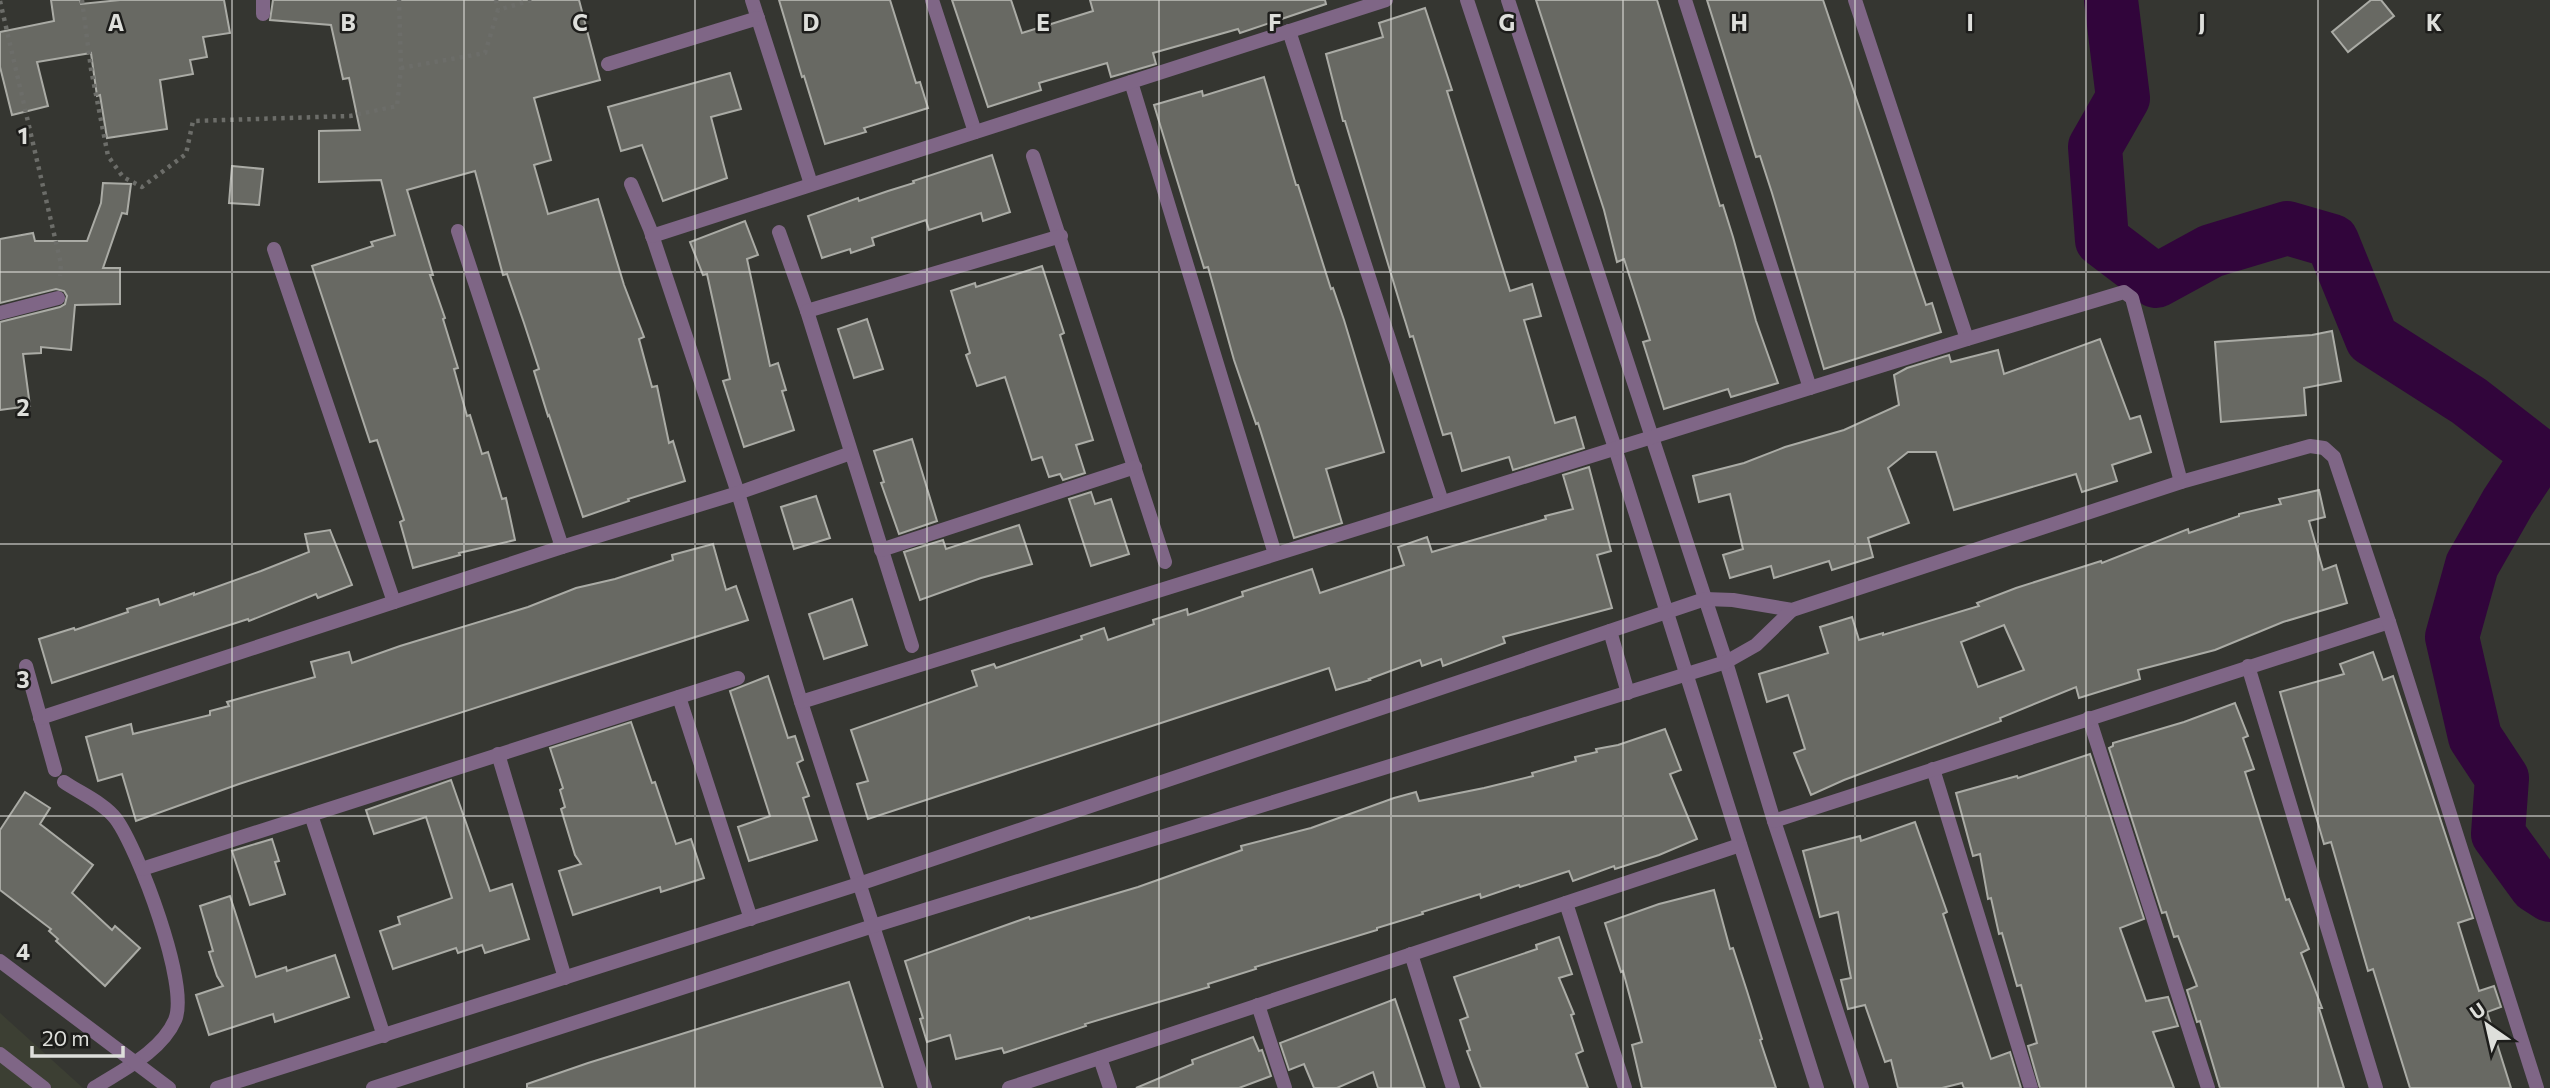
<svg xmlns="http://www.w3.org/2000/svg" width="2550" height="1088" viewBox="0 0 2550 1088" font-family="Commissioner,sans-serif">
  <rect width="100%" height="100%" fill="#353631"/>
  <path fill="#3c3f33" d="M0,1013L83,1088H0Z"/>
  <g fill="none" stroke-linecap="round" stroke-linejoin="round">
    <path stroke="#31053b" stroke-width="54" d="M2111,0L2123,98L2095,147L2102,240L2156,281L2211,251L2287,228L2332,241L2372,339L2469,401L2539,455L2508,502L2472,565L2452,637L2475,737L2502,778L2498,834L2536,886L2550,895"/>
  </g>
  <g fill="#686963" stroke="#aaaba5" stroke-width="2" fill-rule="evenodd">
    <path d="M51,0H80L81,4L120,0H224L230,33L203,37L207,57L190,60L193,74L160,80L167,129L107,138L100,95L97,96L91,53L37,62L48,106L12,115L0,67V32L54,21Z"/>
    <path d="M273,0H579L600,80L534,98L551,160L534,165L548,214L598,199L624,285L644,337L639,339L652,387L657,386L669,443L673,441L685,481L628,499L629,501L583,517L549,415L548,416L534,371L539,369L524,323L507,274L503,275L475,171L407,190L433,275H430L445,318L443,319L458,368L454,369L467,416L470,415L482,454L488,452L502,499L506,498L515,540L459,553L460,555L413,568L400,522L404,520L377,440L370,442L312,266L373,246L371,242L395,235L381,180L319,182V131L360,130L349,78L343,79L331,25L270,20Z"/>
    <path d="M779,0H890L916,83L920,82L928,108L864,128L866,132L825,144L804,76L802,77Z"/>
    <path d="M952,0H1011L1022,33L1093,11L1090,0H1325L1326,4L1240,33L1238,29L1153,53L1156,64L1111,77L1107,63L1039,83L1041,90L988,107Z"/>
    <path d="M1536,0H1657L1720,206L1723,205L1733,237L1756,321L1778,383L1731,397L1728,389L1664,409L1643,342L1650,340L1624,259L1617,262L1604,210Z"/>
    <path d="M1707,0H1823L1926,305L1932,303L1941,332L1824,369L1772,193L1760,156L1756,157Z"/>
    <path d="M2371,0H2381L2394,16L2348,52L2332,32Z"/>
    <path d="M1425,8L1452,90L1447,91L1510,291L1532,284L1541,316L1524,320L1555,423L1575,417L1584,448L1513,470L1509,457L1462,471L1451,433L1443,435L1413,336L1410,337L1345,121H1343L1326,54L1383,37L1379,23Z"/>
    <path d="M730,73L741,109L711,117L727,178L663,201L642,145L621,151L608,107Z"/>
    <path d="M1264,77L1296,185H1298L1331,289L1333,288L1344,320L1384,452L1326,469L1342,523L1294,538L1258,423L1256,424L1234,360L1208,267L1204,268L1154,105L1202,91L1203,96Z"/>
    <path d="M992,155L1010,212L983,221L981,213L929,230L926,220L872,238L874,245L851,253L850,249L822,258L808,216L858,198L859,201L888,191L914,183L913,181Z"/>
    <path d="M232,166L263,169L259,205L229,203Z"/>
    <path d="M103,183L131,184L127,214L122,213L103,268H120V304L75,305L71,350L41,347V353L23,354L30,406L0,410V322L60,307L65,304L67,296L64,291L56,289L0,303V239L33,233L35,241H87L101,203Z"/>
    <path d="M745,221L758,255L747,259L770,366L778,363L786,390L782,391L794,430L744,447L723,381L730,379L707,274L703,275L690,242Z"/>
    <path d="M1042,266L1064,333L1060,335L1093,440L1076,445L1085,473L1063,480L1060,474L1049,477L1042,457L1032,460L1005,377L977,386L966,355L970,353L951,291L975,283L976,287Z"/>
    <path d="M867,319L883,369L854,378L838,329Z"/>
    <path d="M2332,331L2341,381L2304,388L2306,415L2221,422L2215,342L2312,335Z"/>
    <path d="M2100,339L2130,419L2140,416L2151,452L2112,465L2117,481L2082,492L2076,474L1954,510L1936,452H1908L1888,468L1909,523L1868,538L1873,557L1832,570L1829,561L1774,578L1771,566L1730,578L1723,555L1743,549L1730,494L1699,502L1693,476L1744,463L1785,447L1844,430L1899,405L1894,375L1907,368L1949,355L1951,362L1998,350L2004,374Z"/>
    <path d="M912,439L937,521L899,534L881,483L884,482L874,451Z"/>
    <path d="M1589,467L1611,551L1597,555L1612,608L1503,637L1505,643L1443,666L1441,659L1422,666L1420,660L1369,679L1370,680L1336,690L1329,668L868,819L857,784L868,781L851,730L977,686L972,671L994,664L996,668L1082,639L1081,636L1104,628L1108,640L1154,624L1153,620L1187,609L1188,615L1243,596L1242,592L1312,569L1320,593L1404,565L1398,547L1427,537L1432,552L1546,519L1545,516L1573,509L1563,475Z"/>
    <path d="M2319,490L2325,517L2309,521L2323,570L2336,565L2347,603L2283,622L2215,650L2138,670L2140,679L2079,698L2076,687L2000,718L2001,721L1844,780L1811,795L1794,753L1805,749L1788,695L1767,702L1759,674L1828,653L1820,627L1852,617L1859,640L1883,633V635L1979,606L1977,603L2016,588L2101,561L2102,563L2188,529L2189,533L2239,516V514L2281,504L2279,499ZM2004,625L2024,670L1978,687L1961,642Z"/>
    <path d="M1091,492L1095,504L1111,499L1129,554L1091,566L1069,499Z"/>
    <path d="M816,496L830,538L794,549L781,507Z"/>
    <path d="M1019,525L1032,564L981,578L920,600L904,552L943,540L946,549Z"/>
    <path d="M330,530L352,585L318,598L316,594L249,621L248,619L52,683L39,639L74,628L75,630L128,612L127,609L158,599L160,605L194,593V595L261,571L309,552L305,534Z"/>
    <path d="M713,544L726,590L736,586L748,620L239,784L136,821L122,774L98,781L86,737L131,724L133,734L210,715V711L229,706L227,702L315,677L311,662L349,652L352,663L400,646L528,607L576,588L615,579L673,560L672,555Z"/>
    <path d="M852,599L867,645L824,659L809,614Z"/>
    <path d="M2373,652L2383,680L2393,676L2473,918L2458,923L2479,991L2494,986L2501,1007L2487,1012L2511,1088H2410L2373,969L2368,971L2331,842L2324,844L2280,692L2344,674L2340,664Z"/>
    <path d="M768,676L788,738L795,736L803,760L797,763L809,796L803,798L817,840L749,861L738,827L770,816L730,691Z"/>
    <path d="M2235,703L2248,736L2243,738L2254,769L2245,772L2286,900L2289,899L2309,949L2301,953L2322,1008H2319L2344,1088H2220L2200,1021L2197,1022L2187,990L2197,986L2178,936L2174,937L2166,912L2162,913L2109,748L2113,746V743L2184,722Z"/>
    <path d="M631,722L652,783L655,782L676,844L691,839L704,878L661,892L660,887L573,915L559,871L581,864L575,855L561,809L565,807L560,790L563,788L550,748Z"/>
    <path d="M1665,729L1681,770L1670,774L1697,839L1659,855L1615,869L1614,866L1573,881L1569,871L1520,887L1519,885L1481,898L1480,894L1422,912L1423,914L1377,928V930L1255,967L1256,969L1208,984L1209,987L1085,1024L1086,1026L1004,1053L1002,1048L956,1059L950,1035L927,1042L920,1019L923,1018L905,961L1029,917L1030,919L1138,887L1242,850L1241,846L1311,828L1394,798L1416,792L1419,801L1484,788L1533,776L1532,773L1576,761L1575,757L1597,752L1596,749L1618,745Z"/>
    <path d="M2090,754L2144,919L2120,928L2146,1001L2168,997L2178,1026L2153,1032L2174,1088H2040L2028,1046L2037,1043L2031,1021L2021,985L2017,986L2002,933L1999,934L1991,898L1988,899L1980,854L1973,856L1956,793L2017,776L2018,778Z"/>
    <path d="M451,780L490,891L512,884L529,939L485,953L482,945L458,953L456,948L393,969L380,931L400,924L398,917L452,898L426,817L374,834L366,810Z"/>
    <path d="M25,792L50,808L40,824L93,865L72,893L112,930L115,926L140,948L105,986L56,941L58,939L49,931L51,929L0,890V830Z"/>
    <path d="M1915,822L1947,912L1943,914L1991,1059L2010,1052L2021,1088H1964L1962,1083L1942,1088H1898L1891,1060L1885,1062L1865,1005L1848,1009L1841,980L1851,978L1838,912L1820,917L1803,851L1860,836L1861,841Z"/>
    <path d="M272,839L279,861L275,862L285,894L250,905L232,851Z"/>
    <path d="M1714,890L1730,949L1733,948L1747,991L1762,1039L1760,1040L1776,1088H1642L1632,1045L1642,1042L1623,971L1621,972L1605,923L1659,904Z"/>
    <path d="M230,896L256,977L286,967L287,971L335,955L349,997L275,1022L273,1014L209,1035L196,995L223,986L217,976L209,952L213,951L200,906Z"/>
    <path d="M1559,937L1572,974L1559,978L1574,1014L1571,1015L1583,1051L1576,1054L1588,1088H1481L1467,1051L1470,1050L1460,1020L1468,1017L1454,977L1537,949L1536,945Z"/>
    <path d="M849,982L883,1088H527V1084L588,1063Z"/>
    <path d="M1395,999L1425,1088H1378L1373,1072L1337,1088H1314L1304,1064L1289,1070L1280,1043Z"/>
    <path d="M1253,1037L1259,1051L1262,1050L1271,1076L1239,1088H1136L1193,1064L1192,1060Z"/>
  </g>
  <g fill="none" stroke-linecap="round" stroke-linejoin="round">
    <g stroke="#6c6d69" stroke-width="4.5" stroke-dasharray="3.5 5" stroke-linecap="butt">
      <path d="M82,0L91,69L108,156L123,177L142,187L186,154L193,121L350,116L397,106L401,68L399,0"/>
      <path d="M496,0L498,10"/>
      <path d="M0,1L61,264L60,276"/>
      <path d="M401,68L485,53L498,10L532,0"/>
    </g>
    <path stroke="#7f6686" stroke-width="14" d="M0,313L58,298"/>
    <g stroke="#7f6686" stroke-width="14">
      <path d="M752,0L811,184"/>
      <path d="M932,0L975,132"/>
      <path d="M1467,0L1615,448L1817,1088"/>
      <path d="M1508,0L1726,662L1774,821L1862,1088"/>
      <path d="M1685,0L1810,388"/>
      <path d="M1855,0L1967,339"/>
      <path d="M263,14V0"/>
      <path d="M1289,31L1442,502"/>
      <path d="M608,64L758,18"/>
      <path d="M1131,82L1275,554"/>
      <path d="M1033,156L1165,562"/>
      <path d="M631,184L650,229L738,493L801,702L925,1088"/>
      <path d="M458,231L562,547"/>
      <path d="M779,232L807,311L912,646"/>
      <path d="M652,236L1386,0"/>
      <path d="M274,249L394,602"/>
      <path d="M807,311L1061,236"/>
      <path d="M881,550L1135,467"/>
      <path d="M1610,631L1628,693"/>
      <path d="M26,666L55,770"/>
      <path d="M2248,666L2376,1088"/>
      <path d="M679,697L751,919"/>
      <path d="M801,702L1967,339L2124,292L2132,298L2181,482"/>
      <path d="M40,718L562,547L738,493L851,453"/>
      <path d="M2089,718L2208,1088"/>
      <path d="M498,754L565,978"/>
      <path d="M1933,769L2031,1088"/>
      <path d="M64,782C80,793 104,803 116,819C138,849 190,986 175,1020C161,1052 122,1070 94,1088"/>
      <path d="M311,815L384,1036"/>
      <path d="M1774,821L2389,622"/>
      <path d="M142,869L738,678"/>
      <path d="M1566,903L1625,1088"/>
      <path d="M1411,954L1453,1088"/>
      <path d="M0,961L169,1088"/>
      <path d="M1258,1005L1285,1088"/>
      <path d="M0,1054L44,1088"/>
      <path d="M1100,1058L1110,1088"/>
      <path d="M217,1088L859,884L1705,599L1733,600L1792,610L2181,482L2310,446L2324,448L2334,457L2389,622L2537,1088"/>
      <path d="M373,1088L873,926L1726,662L1756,645L1792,610"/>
      <path d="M1009,1088L1740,845"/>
    </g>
  </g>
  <path fill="none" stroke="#dedfdb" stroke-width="2" stroke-opacity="0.55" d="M232,0V1088M464,0V1088M695,0V1088M927,0V1088M1159,0V1088M1391,0V1088M1623,0V1088M1855,0V1088M2086,0V1088M2318,0V1088M0,272H2550M0,544H2550M0,816H2550"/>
  <g font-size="23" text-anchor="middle" font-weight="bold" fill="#dedfdb" stroke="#1d1d1b" stroke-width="5" stroke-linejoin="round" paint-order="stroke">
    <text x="116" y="31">A</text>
    <text x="348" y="31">B</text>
    <text x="580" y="31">C</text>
    <text x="811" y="31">D</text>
    <text x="1043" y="31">E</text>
    <text x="1275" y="31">F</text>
    <text x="1507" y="31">G</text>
    <text x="1739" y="31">H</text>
    <text x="1970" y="31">I</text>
    <text x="2202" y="31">J</text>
    <text x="2434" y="31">K</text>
    <text x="23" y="144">1</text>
    <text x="23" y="416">2</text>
    <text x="23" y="688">3</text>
    <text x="23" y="960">4</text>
  </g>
  <g transform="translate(2487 1025) rotate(326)" stroke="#1d1d1b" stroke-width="5" paint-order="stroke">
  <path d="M0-5L12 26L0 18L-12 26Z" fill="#dedfdb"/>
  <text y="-10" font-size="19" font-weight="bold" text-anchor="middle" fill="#dedfdb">U</text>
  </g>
  <path d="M32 1046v10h91v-10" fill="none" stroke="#dedfdb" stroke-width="3.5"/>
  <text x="42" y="1046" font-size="21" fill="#dedfdb" stroke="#1d1d1b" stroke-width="5" paint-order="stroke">20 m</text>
</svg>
